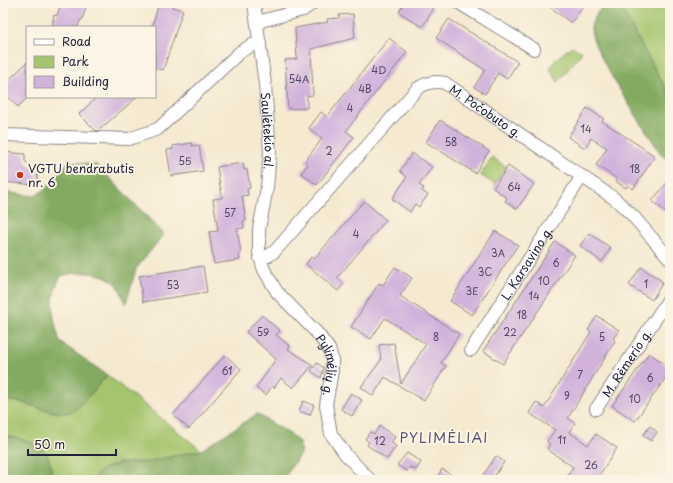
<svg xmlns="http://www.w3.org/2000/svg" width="673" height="483" viewBox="0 0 673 483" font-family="'Playpen Sans',sans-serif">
  <rect width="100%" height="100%" fill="#fcf5e5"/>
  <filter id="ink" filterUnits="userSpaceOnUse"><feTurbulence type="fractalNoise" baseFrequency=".025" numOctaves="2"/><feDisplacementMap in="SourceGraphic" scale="8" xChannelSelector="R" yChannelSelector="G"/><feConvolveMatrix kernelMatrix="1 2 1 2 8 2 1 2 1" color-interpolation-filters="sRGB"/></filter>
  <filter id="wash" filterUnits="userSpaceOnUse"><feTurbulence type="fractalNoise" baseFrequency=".012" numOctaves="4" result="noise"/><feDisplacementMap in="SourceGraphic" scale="16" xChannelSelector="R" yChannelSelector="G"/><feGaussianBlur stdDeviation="0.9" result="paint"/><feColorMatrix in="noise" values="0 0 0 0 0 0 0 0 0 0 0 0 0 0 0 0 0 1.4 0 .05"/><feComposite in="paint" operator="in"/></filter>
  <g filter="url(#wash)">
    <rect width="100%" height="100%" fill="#f5e9d0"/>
    <g fill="#a4c46d" stroke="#637354">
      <path d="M618,3H662L670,18V96Z"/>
      <path d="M572,46L582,52L558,82L550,69L556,59Z"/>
      <path d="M492,157L506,167L495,184L480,175Z"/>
      <path d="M107,375L201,450C184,454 166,458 149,462C122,467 114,457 92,480H46L51,470L10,436H3V401C25,398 55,419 72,411C80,408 100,383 107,375Z"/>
    </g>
    <g fill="#83aa60" stroke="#52664e">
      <path d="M608,3H618L670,96V162L661,154C647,131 590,50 591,28C592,20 600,6 608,3Z"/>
      <path d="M68,162L97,165L164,234L136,269L126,304C123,299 121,291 118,286C104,270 80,271 61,276C48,299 53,318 60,342L107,375C100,383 80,408 72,411C55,419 25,398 3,401V192L35,196L47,188Z"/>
      <path d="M257,414L290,434L299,442L301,452L283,480H92L102,469L120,463L147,462L201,450Z"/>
      <path d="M3,436C15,436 40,444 47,454C49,458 50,465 52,470L46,480H3Z"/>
    </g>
    <g id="blocks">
      <g fill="#d0b2db">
        <path d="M61,3H87L82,20H80L78,27H52L54,15L57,16Z"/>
        <path d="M159,3H174L172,7L183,10L163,70L155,68V27H152Z"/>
        <path d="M404,3H426L434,8L422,27L399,12Z"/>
        <path d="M545,3H586L571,23Z"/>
        <path d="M353,14L355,38L311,49L313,95L307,96V108L288,109L285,60L297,59L295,28L328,22L327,19L339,18V15Z"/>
        <path d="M449,19L518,62L507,79L498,73L485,94L474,87L485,70L436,38Z"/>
        <path d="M389,38L407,52L346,131L354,137L317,185L301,173L308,164L305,161L322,139L309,128L321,112L327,117Z"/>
        <path d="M27,62V98L18,107L3,92V86Z"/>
        <path d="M97,97H137L98,131L95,130L79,114Z"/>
        <path d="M587,108L604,119L602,121L655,156L633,189L628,185L626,188L615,181L617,179L596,165L607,148L591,138L585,148L568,137Z"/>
        <path d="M440,120L489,151L475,173L426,142Z"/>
        <path d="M192,143V146L199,145L203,171L171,176L167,150L173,149V146Z"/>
        <path d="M3,152L25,154V161L31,167H38L37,185L3,182Z"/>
        <path d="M412,153L432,167L419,185L424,188L422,191L428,195L419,207L415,204L410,212L392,199L407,177L400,171Z"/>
        <path d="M243,163L244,170L247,169L250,188L247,189L248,195L242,196L246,221H243L244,228L237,229L241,253L239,254L240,260L214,264L209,232L218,231L213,199L222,198L217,167Z"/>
        <path d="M508,166L534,184L517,209L505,201L507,198L493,188Z"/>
        <path d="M670,179V216L652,201Z"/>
        <path d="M364,201L386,220L337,278L344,284L338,291L306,264L311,257L314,259Z"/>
        <path d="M495,231L518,245L472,315L450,301Z"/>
        <path d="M589,233L611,248L602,262L580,246Z"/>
        <path d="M555,242L575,255L503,364L483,351Z"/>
        <path d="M203,266L207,292L143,302L139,276Z"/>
        <path d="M395,267L412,278L400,296L459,334L441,363L446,366L424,401L385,377L373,396L361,387L381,360L379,345L394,343L401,384L426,344L385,318L371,339L351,327L379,283L383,285Z"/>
        <path d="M641,267L663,282L652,300L629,285Z"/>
        <path d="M262,315L280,331L276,335L290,346L288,349L313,365L293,388L281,378L274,388L272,386L266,395L256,388L276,359L246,332Z"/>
        <path d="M597,316L619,330L613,339L615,341L568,418L575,423L569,432L588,445L596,434L617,448L596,480H565L573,467L547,449L550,444L547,441L555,430L529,413L536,402L544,408L591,332L588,330Z"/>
        <path d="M649,353L670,368V372L635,421L612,406Z"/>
        <path d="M225,355L241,369L189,429L173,415Z"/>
        <path d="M317,363L324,368L321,378L311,371Z"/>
        <path d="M351,393L362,400L352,416L341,409Z"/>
        <path d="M303,401L314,405L310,415L299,411Z"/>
        <path d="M380,426L395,437L391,443L396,446L387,459L367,445L369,442L365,439L370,432L374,434Z"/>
        <path d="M650,426L657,432L651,441L643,435Z"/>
        <path d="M407,453L421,462L416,470L410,467L407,471L397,465Z"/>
        <path d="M496,456L504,462L492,480H480Z"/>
        <path d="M442,469L459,480H436Z"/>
      </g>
    </g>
  </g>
  <g filter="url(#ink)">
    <use href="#blocks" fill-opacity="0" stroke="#8c8686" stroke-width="1"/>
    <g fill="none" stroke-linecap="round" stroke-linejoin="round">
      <defs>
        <g id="street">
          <path id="s1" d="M254,3L265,84L270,152L267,188L259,229V253L264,270L277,292L318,334L329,349L332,359V371L326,405L331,434L346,455L370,480"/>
          <path d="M459,3L534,49"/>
          <path d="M257,22L303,10L313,3"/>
          <path d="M3,135L129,139L158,129L240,52L252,45L260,43"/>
          <path id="s2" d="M260,258L268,256L275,251L417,89C427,82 434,81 445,83L615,199L633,216L670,259"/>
          <path id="s3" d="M471,350L582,176"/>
          <path id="s4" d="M596,409L670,297"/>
        </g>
      </defs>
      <use href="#street" stroke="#8c8686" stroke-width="14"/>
      <use href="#street" stroke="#fff" stroke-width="12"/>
    </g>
  </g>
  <circle fill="#c8321e" stroke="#fcf5e5" stroke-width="1.5" cx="20" cy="175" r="4"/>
  <g text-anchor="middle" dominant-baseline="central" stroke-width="4" stroke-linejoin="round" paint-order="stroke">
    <g font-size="10" fill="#4e4663">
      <text x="379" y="69">4D</text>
      <text x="299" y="78">54A</text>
      <text x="365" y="88">4B</text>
      <text x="350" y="107">4</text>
      <text x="586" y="128">14</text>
      <text x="451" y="141">58</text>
      <text x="329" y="150">2</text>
      <text x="185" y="160">55</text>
      <text x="635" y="168">18</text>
      <text x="514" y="186">64</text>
      <text x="230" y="212">57</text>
      <text x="356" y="233">4</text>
      <text x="498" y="252">3A</text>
      <text x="556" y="262">6</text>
      <text x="485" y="271">3C</text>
      <text x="544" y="280">10</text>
      <text x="646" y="283">1</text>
      <text x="173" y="284">53</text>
      <text x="472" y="290">3E</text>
      <text x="534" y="295">14</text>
      <text x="522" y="314">18</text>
      <text x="263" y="331">59</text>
      <text x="510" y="331">22</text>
      <text x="436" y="336">8</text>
      <text x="602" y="336">5</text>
      <text x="227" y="370">61</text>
      <text x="580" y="374">7</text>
      <text x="650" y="377">6</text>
      <text x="567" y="395">9</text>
      <text x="635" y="398">10</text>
      <text x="562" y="439">11</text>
      <text x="380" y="440">12</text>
      <text x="591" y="464">26</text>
    </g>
    <g font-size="12" fill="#22223b" stroke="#fcf5e5">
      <text stroke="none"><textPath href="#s2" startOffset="311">M. Počobuto g.</textPath></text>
      <text stroke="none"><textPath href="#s1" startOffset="129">Saulėtekio al.</textPath></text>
      <text stroke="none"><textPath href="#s3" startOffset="103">L. Karsavino g.</textPath></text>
      <text stroke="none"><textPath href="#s4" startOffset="55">M. Rėmerio g.</textPath></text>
      <text stroke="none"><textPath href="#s1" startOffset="388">Pylimėlių g.</textPath></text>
    </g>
    <g font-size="12" fill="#22223b" stroke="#fcf5e5" text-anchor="start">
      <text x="28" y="168">VGTU bendrabutis<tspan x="28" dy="14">nr. 6</tspan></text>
    </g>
    <g font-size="14" letter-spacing="1" fill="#5f5473" stroke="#fcf5e5">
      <text x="444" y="437">PYLIMĖLIAI</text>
    </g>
  </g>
  <rect width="673" height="483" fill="none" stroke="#fcf5e5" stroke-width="16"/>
  <rect x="26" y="26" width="130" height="72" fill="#fcf5e5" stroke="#a5a1a1"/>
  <rect x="34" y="39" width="20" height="6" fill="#ffffff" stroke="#a5a1a1"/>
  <text x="62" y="46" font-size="12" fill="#22223b">Road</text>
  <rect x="34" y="56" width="20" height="12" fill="#a4c46d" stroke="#a5a1a1"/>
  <text x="62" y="66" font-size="12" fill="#22223b">Park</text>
  <rect x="34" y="76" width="20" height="12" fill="#d0b2db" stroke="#a5a1a1"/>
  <text x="62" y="86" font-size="12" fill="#22223b">Building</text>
  <path d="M28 449v6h88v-6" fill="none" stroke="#22223b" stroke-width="2"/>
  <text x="34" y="449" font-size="12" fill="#22223b" stroke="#fcf5e5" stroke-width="3" paint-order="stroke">50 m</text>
</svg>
